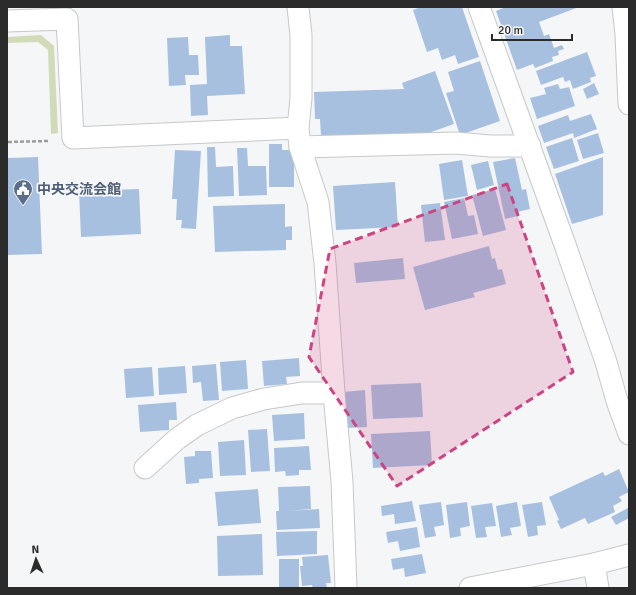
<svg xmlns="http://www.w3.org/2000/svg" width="636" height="595" viewBox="0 0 636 595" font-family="Signika,'Noto Sans JP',sans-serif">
  <rect width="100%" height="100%" fill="#f5f6f8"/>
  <path fill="#d1dbb7" d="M41,35L54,46L58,133L51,134L48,50L38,42L7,43V37Z"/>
  <g fill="#a7c0df">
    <path d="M421,7H462L479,57L458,64L455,55L442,60L438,48L427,52L413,10Z"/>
    <path d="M506,7H579L539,22L544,36L549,34L554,48L562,45L564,49L558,51L559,55L552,57L553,61L535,68L533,64L517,70L496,11Z"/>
    <path d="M230,35V46H242L245,94L207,96L208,115L191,116L190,85L207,84L205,37Z"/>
    <path d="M188,37L189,55H198L199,75H185L186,85L169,86L167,38Z"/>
    <path d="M587,52L596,76L590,78L591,82L573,89L570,80L565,82L563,77L541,85L536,71Z"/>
    <path d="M480,61L500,121L460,135L446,93L454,91L448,72Z"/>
    <path d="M435,71L454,124L420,136L419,133L321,136L320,119H315L314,92L404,89L402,83Z"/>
    <path d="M594,83L599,94L587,99L583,89Z"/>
    <path d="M558,84L560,89L569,87L575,106L537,119L530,98L546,94L544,88Z"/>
    <path d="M591,114L597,129L574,138L573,133L544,143L538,126L568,115L570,121Z"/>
    <path d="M598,133L604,153L583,159L577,140Z"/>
    <path d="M572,138L579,161L554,169L546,147Z"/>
    <path d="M269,144H282V150H294V187H269Z"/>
    <path d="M207,147H215L216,167L233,166L234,196L208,197Z"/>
    <path d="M237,148H247L248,166H266L267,195L239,196Z"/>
    <path d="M175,150L201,151L196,229L181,228L182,220H176L177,199H172Z"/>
    <path d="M38,157L42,254L7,255V158Z"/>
    <path d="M603,157V215L572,224L555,174Z"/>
    <path d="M515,158L522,190L526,189L530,209L517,212L518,216L505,219L493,162Z"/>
    <path d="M462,160L468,196L444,200L439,164Z"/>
    <path d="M488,161L494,185L477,190L471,165Z"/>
    <path d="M395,182L398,227L336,230L333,186Z"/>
    <path d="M139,189L141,234L81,237L79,191Z"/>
    <path d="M495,189L506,230L483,236L472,195Z"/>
    <path d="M464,198L468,216L474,215L478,234L452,239L444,202Z"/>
    <path d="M440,203L445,240L425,242L421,205Z"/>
    <path d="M285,204V227L292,226V240H286V250L215,252L213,206Z"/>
    <path d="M489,246L492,259L495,258L498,270L502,269L506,284L473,293L475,297L425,310L413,267Z"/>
    <path d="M403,258L405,279L356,283L354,263Z"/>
    <path d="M299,358L300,376L286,377L287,384L264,386L262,361Z"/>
    <path d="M246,360L248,389L222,391L220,362Z"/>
    <path d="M216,364L219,400L203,401L201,382L193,383L192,366Z"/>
    <path d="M185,366L187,393L159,395L158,368Z"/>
    <path d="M152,367L154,396L126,398L124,369Z"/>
    <path d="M421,383L423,417L373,419L371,385Z"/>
    <path d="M365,390L367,427L346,428L343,392Z"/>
    <path d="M176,402L177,420H169V430L140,432L138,405Z"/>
    <path d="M304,413L305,439L274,441L272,415Z"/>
    <path d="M267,429L270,471L251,472L248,430Z"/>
    <path d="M430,431L432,465L373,468L371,434Z"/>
    <path d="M244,440L246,475L220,476L218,442Z"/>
    <path d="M309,446L311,470H299V475L286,476L285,471L275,472L274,448Z"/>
    <path d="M195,451H211L213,478L199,479V483L186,484L184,457L195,456Z"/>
    <path d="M619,469L629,492L619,497L622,501L613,506L615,512L588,524L585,518L561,529L557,521L559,520L549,497L603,472L605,476Z"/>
    <path d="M310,486L311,509L287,511L319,509L320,528L277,530L276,511H279L278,487Z"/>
    <path d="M258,489L261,523L218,526L215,492Z"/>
    <path d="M412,501L416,521L395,524L394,514L382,516L381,506Z"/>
    <path d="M441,502L444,525L434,527L436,536L425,538L419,505Z"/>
    <path d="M467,502L470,526L460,528L461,536L450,538L446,505Z"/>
    <path d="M517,502L521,526L510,528L512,535L501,537L496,506Z"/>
    <path d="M542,502L546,525L537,526L538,535L528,537L522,505Z"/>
    <path d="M492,503L496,526L485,527L487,537L476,538L471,506Z"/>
    <path d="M628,508L629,510V518L616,525L611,517Z"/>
    <path d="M417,527L420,547L400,551L398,541L388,543L386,532Z"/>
    <path d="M317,531V554L277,556L276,532Z"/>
    <path d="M262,534L263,575L218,576L217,536Z"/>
    <path d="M422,554L426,573L405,577L404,568L393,570L391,559Z"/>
    <path d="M328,555L331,583H326L327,588H313L312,585L302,586L300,566H303L302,557Z"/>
    <rect x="279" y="559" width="20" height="29"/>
  </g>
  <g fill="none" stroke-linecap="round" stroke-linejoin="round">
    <defs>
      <g id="street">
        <path d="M298,7L301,35V98L298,128L300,147L318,202L325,263L334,393L342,482L346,588"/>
        <path d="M479,7L564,242L606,362L617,401L629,434"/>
        <path d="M623,7L626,34L629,104"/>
        <path d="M7,21L67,19L73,138L298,128"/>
        <path d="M300,147L456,143L490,146H530"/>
        <path d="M145,468L177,439L197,425L232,408L264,399L302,393H334"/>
        <path d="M594,564L598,588"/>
        <path d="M470,588L594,564L629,555"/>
      </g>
    </defs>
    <use href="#street" stroke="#c7c8c9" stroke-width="23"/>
    <path stroke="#9b9c9d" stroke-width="2.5" stroke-dasharray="4 2" stroke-linecap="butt" d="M8,142L48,141"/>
    <use href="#street" stroke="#fff" stroke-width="21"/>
  </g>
  <path fill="#cc4481" fill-opacity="0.2" stroke="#cc4481" stroke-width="3" stroke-dasharray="8 5" stroke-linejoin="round" d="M507,184L573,372L397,486L309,357L330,249Z"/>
  <defs>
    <symbol id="civic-pin" viewBox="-11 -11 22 30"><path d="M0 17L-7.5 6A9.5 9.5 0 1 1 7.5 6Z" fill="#5c6f8a" stroke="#f5f6f8"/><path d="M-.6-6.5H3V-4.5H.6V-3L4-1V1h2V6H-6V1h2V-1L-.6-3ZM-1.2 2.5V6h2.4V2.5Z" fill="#fff"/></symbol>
  </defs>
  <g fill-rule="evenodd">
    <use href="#civic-pin" x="12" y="178" width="22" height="30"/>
  </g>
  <g text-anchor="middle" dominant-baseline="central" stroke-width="3.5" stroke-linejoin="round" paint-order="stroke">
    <g font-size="14" font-weight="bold" fill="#4e5e75" stroke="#f5f6f8" text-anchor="start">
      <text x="37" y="189">中央交流会館</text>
    </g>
  </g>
  <rect width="636" height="595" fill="none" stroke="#2b2b2c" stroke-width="16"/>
  <g transform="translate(36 559) rotate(357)" stroke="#f5f6f8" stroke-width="3" paint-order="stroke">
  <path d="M0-3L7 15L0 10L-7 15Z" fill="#2b2b2c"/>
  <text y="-6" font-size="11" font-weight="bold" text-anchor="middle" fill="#2b2b2c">N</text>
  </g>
  <path d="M492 34v6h80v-6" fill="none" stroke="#2b2b2c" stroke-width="2"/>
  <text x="498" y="34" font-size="12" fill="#2b2b2c" stroke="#f5f6f8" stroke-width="3" paint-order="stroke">20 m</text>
</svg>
